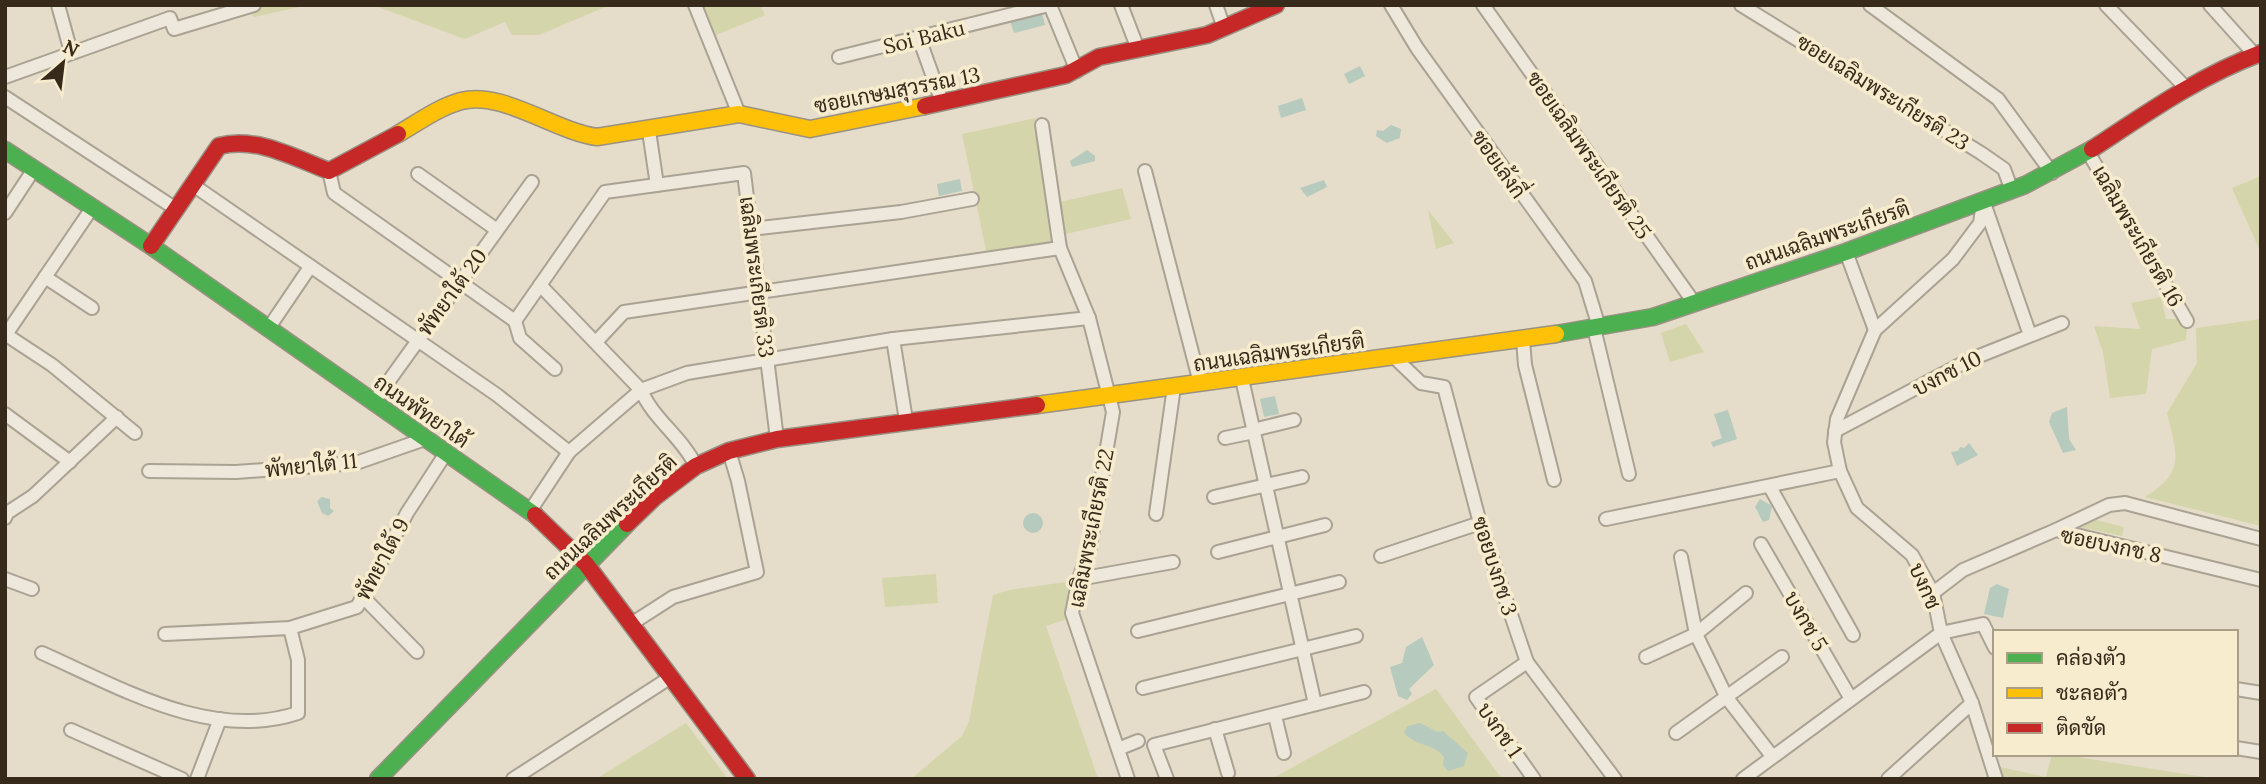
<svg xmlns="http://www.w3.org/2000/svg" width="2266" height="784" viewBox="0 0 2266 784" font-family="Lora,Sarabun,serif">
  <rect width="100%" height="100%" fill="#e5ddc9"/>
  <g fill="#d4d5aa">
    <path d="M260,5H308L254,17L247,9Z"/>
    <path d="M363,5H610L539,35H512L505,22L465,39L378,7Z"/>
    <path d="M703,5H760L765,15L716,35Z"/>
    <path d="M1036,118L1056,242L1053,246L987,255L962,134Z"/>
    <path d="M2261,176V253L2232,188Z"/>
    <path d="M1122,188L1131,219L1066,234L1060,202Z"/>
    <path d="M1428,210L1454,243L1436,249Z"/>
    <path d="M2161,297L2166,319H2180L2187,328L2186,340L2152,349L2146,394L2110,398L2103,352L2094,326L2140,329L2131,303Z"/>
    <path d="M2261,319V526L2145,497C2186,472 2177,455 2167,413L2197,363L2196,328Z"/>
    <path d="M1686,324L1704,352L1670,362L1661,333Z"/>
    <path d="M2092,519L2124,527L2122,536L2079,527Z"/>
    <path d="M936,574L938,603L885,607L882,578Z"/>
    <path d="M1073,581L1064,613L1067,619L1046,626L1098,779H911L962,736L969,721L993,595L1009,590Z"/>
    <path d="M1436,689L1502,779H1271Z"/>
    <path d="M686,723L728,779H596Z"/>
    <path d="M2052,754H2058L2217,779H2003L2000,767L2046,777Z"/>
  </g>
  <g fill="#b6cabe">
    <path d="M1042,13L1045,25L1014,33L1010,21Z"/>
    <path d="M1360,66L1365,76L1349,84L1344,74Z"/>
    <path d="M1302,98L1306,110L1281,118L1278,106Z"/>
    <path d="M1391,125L1401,129L1400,138L1387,143L1376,136L1377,130L1383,131Z"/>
    <path d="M1087,150L1095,156V161L1072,167L1070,161Z"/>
    <path d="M960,179L962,191L939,196L937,184Z"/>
    <path d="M1324,180L1327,187L1307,197L1300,188Z"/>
    <path d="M1275,396L1279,414L1264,417L1260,399Z"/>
    <path d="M2067,407L2069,439L2076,450L2063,453L2049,422L2052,413Z"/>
    <path d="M1728,410L1737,439L1713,447L1711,442L1722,438L1714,414Z"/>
    <path d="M1969,443L1978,455L1957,466L1951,452L1958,451L1960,447L1964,448Z"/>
    <path d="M322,497L330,499V508L334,511L328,516L322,513L317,501Z"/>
    <path d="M1760,499L1772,506L1769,520L1763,522L1755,507Z"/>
    <circle cx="1033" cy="523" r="10"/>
    <path d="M1997,584L2009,589L2003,618L1984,614L1990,588Z"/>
    <path d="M1422,637L1434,665L1409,689L1412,694L1407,700L1398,696L1390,667L1402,663L1406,647Z"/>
    <path d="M1420,723L1438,732L1443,731L1468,753L1464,766L1448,771L1443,765L1444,757C1434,743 1413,746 1404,732L1408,726Z"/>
  </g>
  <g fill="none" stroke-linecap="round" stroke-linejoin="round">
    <defs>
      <g id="street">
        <path d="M58,5L71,52"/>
        <path d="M695,5L739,114"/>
        <path d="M1050,5L1077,71"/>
        <path d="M1121,5L1138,49"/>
        <path d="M1216,5L1224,28"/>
        <path d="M1391,5L1417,48L1585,281L1599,327"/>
        <path d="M1483,5L1695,304"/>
        <path d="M1741,5L1981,153L2004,169L2012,191"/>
        <path d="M1870,5L1998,99L2052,173"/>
        <path d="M2106,5L2186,88"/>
        <path d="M2210,5L2255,55"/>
        <path d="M919,38L942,102"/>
        <path d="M839,57L1049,5"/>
        <path d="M5,77L170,18L174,29L254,5"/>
        <path d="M5,97L176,209"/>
        <path d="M1042,125L1060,248L1089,318L1113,412L1090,547L1079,579L1072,613L1128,779"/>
        <path d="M649,131L657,185"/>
        <path d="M2088,152L2187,321"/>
        <path d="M329,171L334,193L515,321"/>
        <path d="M1145,171L1200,383"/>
        <path d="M418,174L497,230"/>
        <path d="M193,185L497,395L569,452"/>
        <path d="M1983,203L1980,223L1953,259L1875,330L1837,419L1834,442L1840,471L1857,508L1912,555L1933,593L1941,633L1972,703L1996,779"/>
        <path d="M1984,203L2030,335"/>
        <path d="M5,213L34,169"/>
        <path d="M751,229L901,212L972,199"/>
        <path d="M1846,252L1875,330"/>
        <path d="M45,277L92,308"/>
        <path d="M540,285L641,390C653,419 682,437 696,466"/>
        <path d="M1594,328L1629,474"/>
        <path d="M268,329L310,267"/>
        <path d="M5,334L52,365L135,433"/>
        <path d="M5,336L92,208"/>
        <path d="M893,339L906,420"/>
        <path d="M1523,340L1525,365L1554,480"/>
        <path d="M596,342L624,312L1060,248"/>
        <path d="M1394,357L1421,383L1444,387L1480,523L1527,662L1615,779"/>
        <path d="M555,369L520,338L515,321L605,192L744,173L777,439"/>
        <path d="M1242,379L1315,704"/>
        <path d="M373,403L532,182"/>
        <path d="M5,414L70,462"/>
        <path d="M1253,430L1294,420"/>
        <path d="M1835,431L1969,360L2062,323"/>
        <path d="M1225,438L1254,432"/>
        <path d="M149,471L236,472L356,463L425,439"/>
        <path d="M1770,487L1853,635"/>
        <path d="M1214,497L1302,477"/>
        <path d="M530,511L569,452L641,390L687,373L893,339L1089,318"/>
        <path d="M1156,514L1174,387"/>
        <path d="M5,518L7,513L33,496L117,417"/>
        <path d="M1606,519L1840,471"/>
        <path d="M2056,530L2109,505L2125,503L2261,539"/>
        <path d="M1761,544L1851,699"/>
        <path d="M1218,552L1325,525"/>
        <path d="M1381,556L1480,523"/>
        <path d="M1681,557L1696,634L1727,698L1772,756"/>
        <path d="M5,579L32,589"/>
        <path d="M1079,579L1173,562"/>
        <path d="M1933,593L1963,570L2056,530L2261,580"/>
        <path d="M364,598L417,652"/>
        <path d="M631,624L673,597L757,572L738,481L729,451"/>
        <path d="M1138,631L1339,582"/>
        <path d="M165,634L290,628L357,607L407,513L446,453"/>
        <path d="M42,653C119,687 211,742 298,713V660L290,628"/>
        <path d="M1646,657L1696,634L1746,593"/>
        <path d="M1527,662L1476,697L1534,779"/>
        <path d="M1143,688L1356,636"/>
        <path d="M2236,689L2261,693"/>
        <path d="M1275,716L1284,753"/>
        <path d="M1215,729L1228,773"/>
        <path d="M71,730L182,779"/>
        <path d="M1676,733L1782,657"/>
        <path d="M2236,748L2261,752"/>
        <path d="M1118,749L1138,741"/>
        <path d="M197,779L220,719"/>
        <path d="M513,779L671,677"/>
        <path d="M1167,779L1154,745L1364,692"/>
        <path d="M1743,779L1941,633L1983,624L1995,648"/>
        <path d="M1888,779L1972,703"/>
      </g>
      <g id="fast">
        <path d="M5,150L151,246L535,515"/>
        <path d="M1556,334L1653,317L1846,252L2025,185L2092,149"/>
        <path d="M378,779L627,524"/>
      </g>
      <g id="slow">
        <path d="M398,134C417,123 439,107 461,101C502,90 554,131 597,137L739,114L810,129L925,106"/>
        <path d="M1037,405L1556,334"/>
      </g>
      <g id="jam">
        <path d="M925,106L1066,75L1099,57L1207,35L1276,5"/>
        <path d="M2092,149C2147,113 2199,76 2261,53"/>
        <path d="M151,246L219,146C257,136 295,158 329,171L398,134"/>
        <path d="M535,515L586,564L747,779"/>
        <path d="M627,524L655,497L696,466L729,451L777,439L1037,405"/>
      </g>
    </defs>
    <use href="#street" stroke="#aaa293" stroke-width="16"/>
    <use href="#fast" stroke="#999183" stroke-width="19"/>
    <use href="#slow" stroke="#999183" stroke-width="19"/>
    <use href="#jam" stroke="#999183" stroke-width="19"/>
    <use href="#street" stroke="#ede7dc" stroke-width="12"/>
    <use href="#fast" stroke="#4caf50" stroke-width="16"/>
    <use href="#slow" stroke="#ffc107" stroke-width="16"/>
    <use href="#jam" stroke="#c62828" stroke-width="16"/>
  </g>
  <g text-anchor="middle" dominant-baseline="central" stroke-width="7" stroke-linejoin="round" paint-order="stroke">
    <g font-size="21" fill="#382a1b" stroke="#f7ecce">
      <text transform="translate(924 37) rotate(-14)">Soi Baku</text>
      <text transform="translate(897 90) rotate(-11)">ซอยเกษมสุวรรณ 13</text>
      <text transform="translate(1883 92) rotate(32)">ซอยเฉลิมพระเกียรติ 23</text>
      <text transform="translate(1589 155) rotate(55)">ซอยเฉลิมพระเกียรติ 25</text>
      <text transform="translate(1499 164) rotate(55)">ซอยเล้งกี่</text>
      <text transform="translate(1827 235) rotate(-19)">ถนนเฉลิมพระเกียรติ</text>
      <text transform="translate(2138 236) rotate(60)">เฉลิมพระเกียรติ 16</text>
      <text transform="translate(757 277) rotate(83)">เฉลิมพระเกียรติ 33</text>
      <text transform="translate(452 292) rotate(-54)">พัทยาใต้ 20</text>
      <text transform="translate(1279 352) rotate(-8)">ถนนเฉลิมพระเกียรติ</text>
      <text transform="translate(1947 373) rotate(-27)">บงกช 10</text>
      <text transform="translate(422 411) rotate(35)">ถนนพัทยาใต้</text>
      <text transform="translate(311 465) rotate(-6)">พัทยาใต้ 11</text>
      <text transform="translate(610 517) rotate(-43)">ถนนเฉลิมพระเกียรติ</text>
      <text transform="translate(1091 528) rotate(-79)">เฉลิมพระเกียรติ 22</text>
      <text transform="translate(2111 545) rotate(12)">ซอยบงกช 8</text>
      <text transform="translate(382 559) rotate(-62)">พัทยาใต้ 9</text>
      <text transform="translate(1495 566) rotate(72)">ซอยบงกช 3</text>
      <text transform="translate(1925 586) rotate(66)">บงกช</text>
      <text transform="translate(1806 621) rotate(60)">บงกช 5</text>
      <text transform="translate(1500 730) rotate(55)">บงกช 1</text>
    </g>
  </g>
  <rect width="2266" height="784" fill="none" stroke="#382a1b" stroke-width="14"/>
  <rect x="1993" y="630" width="245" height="126" fill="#f7ecce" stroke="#ab9e86" stroke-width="2"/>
  <rect x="2007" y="653" width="35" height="10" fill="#4caf50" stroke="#ab9e86" stroke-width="2"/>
  <text x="2056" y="665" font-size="21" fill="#382a1b">คล่องตัว</text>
  <rect x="2007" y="688" width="35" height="10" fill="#ffc107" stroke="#ab9e86" stroke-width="2"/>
  <text x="2056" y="700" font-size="21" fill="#382a1b">ชะลอตัว</text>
  <rect x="2007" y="723" width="35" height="10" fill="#c62828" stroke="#ab9e86" stroke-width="2"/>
  <text x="2056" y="735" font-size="21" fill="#382a1b">ติดขัด</text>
  <g transform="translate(63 63) rotate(28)" stroke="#f7ecce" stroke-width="5" paint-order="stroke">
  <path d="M0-5L12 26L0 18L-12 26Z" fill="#382a1b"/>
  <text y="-10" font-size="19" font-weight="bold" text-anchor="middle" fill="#382a1b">N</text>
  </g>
</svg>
